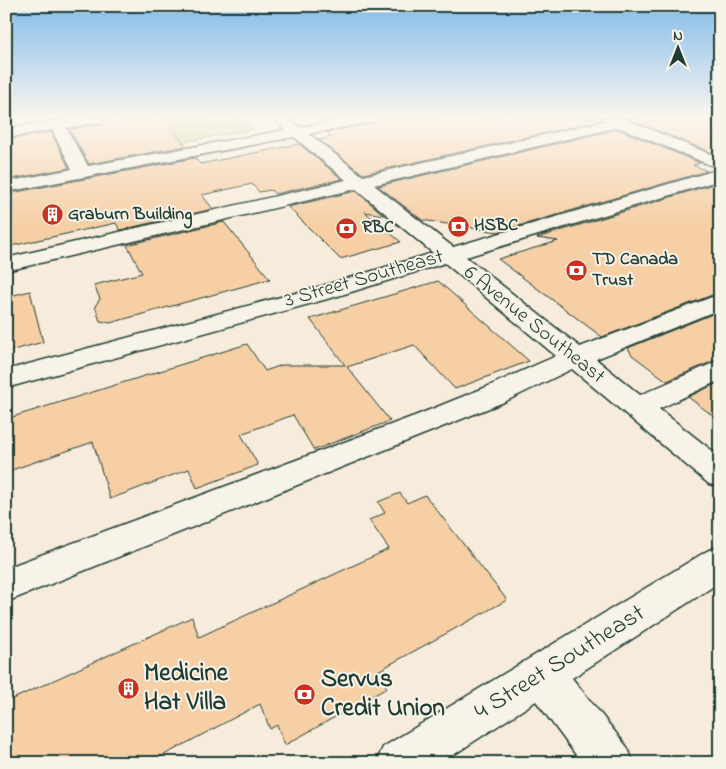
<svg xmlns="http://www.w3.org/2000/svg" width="726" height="769" viewBox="0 0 726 769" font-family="'Indie Flower',sans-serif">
  <rect width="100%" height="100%" fill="#f7ecdb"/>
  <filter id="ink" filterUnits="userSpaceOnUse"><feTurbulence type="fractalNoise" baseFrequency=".02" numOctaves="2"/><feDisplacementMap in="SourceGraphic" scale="10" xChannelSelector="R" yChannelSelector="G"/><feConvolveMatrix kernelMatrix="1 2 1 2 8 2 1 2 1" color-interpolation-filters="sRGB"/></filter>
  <g filter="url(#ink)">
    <path fill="#c7d488" stroke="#73885e" d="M163,118H242L254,129L183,142Z"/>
    <g fill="#f6cfa5" stroke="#1f3d34">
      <path d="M153,118H163L186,146L89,164L69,129Z"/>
      <path d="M379,118H601L602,120L363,174L319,140L331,137L327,132L375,123Z"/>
      <path d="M626,118H720V156Z"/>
      <path d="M618,129L700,163L693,165L707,171L498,232L422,220L378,186Z"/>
      <path d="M51,132L69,168L6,180V140Z"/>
      <path d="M299,144L342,179L275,194L271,190L259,192L252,184L202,195L213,209L120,230L116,223L6,247V194L195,158L200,164Z"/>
      <path d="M720,182V292L602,337L498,259L558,241L537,238Z"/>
      <path d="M356,191L384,215L365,212L401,242L340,259L288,207Z"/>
      <path d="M224,222L270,279L110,323L100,321L95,306L100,299L94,285L142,273L127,245Z"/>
      <path d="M438,281L529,361L455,389L414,345L347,367L390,421L314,450L293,415L241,434L258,465L197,488L189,469L110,499L93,442L6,472V419L247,344L265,371L282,365H345L310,319Z"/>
      <path d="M30,291L43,342L6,352V297Z"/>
      <path d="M720,311V358L667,381L632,355L628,348Z"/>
      <path d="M720,382V421L688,397Z"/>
      <path d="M400,493L407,503L425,495L507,600L378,671L387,688L285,745L277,725L270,729L260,704L149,763H6V702L192,617L199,637L389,549L369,520L385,513L378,502Z"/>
    </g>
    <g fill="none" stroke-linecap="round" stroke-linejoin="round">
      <defs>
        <g id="minor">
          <path d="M74,118H107L100,122L66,128L88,166L285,130L273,118H289L300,127L348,118H377L375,121L370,122L309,134L363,176L605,121L603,118H622L720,158V180L466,257L580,347L720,294V309L596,359L640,395L720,360V380L659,409L720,457V487L709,484L572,369L504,402L437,429L6,602V568L417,415L484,388L556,356L445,263L338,296L6,388V370L322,286L433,253L356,189L6,271V258L346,180L294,137L6,192V182L72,169L52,130L6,138V128ZM618,127L720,169L453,247L374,185Z"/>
          <path d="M720,546V582L572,678L627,747L634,763H582L536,701L441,763H376L383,747L707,551Z"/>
        </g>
      </defs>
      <use href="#minor" stroke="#1f3d34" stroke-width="3"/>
      <use href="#minor" fill="#f7f3e8" fill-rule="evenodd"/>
    </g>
  </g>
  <linearGradient id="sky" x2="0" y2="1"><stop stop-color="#83bbe9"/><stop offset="0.52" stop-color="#fbf6ef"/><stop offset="1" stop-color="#fbf6ef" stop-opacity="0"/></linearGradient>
  <rect width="726" height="225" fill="url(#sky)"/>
  <defs>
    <symbol id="building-disc" viewBox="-11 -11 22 22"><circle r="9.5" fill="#c8321e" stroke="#f7f3e8"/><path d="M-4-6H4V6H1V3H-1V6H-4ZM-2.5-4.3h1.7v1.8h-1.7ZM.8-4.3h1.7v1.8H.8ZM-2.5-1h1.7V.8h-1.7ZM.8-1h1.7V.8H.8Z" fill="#fff"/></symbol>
    <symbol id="bank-disc" viewBox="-11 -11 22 22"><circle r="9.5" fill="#c8321e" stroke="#f7f3e8"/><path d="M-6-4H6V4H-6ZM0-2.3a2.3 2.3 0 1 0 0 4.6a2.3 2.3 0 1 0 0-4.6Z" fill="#fff"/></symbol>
  </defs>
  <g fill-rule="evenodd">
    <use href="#building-disc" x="40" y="202" width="25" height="25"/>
    <use href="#bank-disc" x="446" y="214" width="25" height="25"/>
    <use href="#bank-disc" x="334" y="216" width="25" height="25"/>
    <use href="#bank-disc" x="564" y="258" width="25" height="25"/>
    <use href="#building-disc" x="116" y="676" width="25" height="25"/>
    <use href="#bank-disc" x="292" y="682" width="25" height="25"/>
  </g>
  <g text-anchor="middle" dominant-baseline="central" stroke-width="4" stroke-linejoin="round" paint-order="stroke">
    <g font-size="18" font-weight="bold" fill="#1f3d34" stroke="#f7f3e8" text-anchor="start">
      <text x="68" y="215">Graburn Building</text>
      <text x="474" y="226">HSBC</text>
      <text x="362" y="228">RBC</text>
      <text x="592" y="260">TD Canada<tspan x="592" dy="21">Trust</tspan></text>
    </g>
    <g font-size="21" fill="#1f3d34" stroke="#f7f3e8">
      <text transform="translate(364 279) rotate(-16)">3 Street Southeast</text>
      <text transform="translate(534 325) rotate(39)">6 Avenue Southeast</text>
    </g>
    <g font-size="25" fill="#1f3d34" stroke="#f7f3e8">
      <text transform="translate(560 663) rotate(-32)">4 Street Southeast</text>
    </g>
    <g font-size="25" font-weight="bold" fill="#1f3d34" stroke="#f7f3e8" text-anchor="start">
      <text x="144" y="674">Medicine<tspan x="144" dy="29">Hat Villa</tspan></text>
      <text x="321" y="680">Servus<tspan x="321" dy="29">Credit Union</tspan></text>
    </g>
  </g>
  <rect width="726" height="769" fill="none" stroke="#f7f3e8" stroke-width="25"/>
  <rect x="12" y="12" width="701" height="744" fill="none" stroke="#1f3d34" stroke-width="2" filter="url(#ink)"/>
  <g transform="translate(678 48)" stroke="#f7f3e8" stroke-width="4" paint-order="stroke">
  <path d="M0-4L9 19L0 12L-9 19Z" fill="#1f3d34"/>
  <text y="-8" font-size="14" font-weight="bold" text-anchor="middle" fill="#1f3d34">N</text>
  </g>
</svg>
